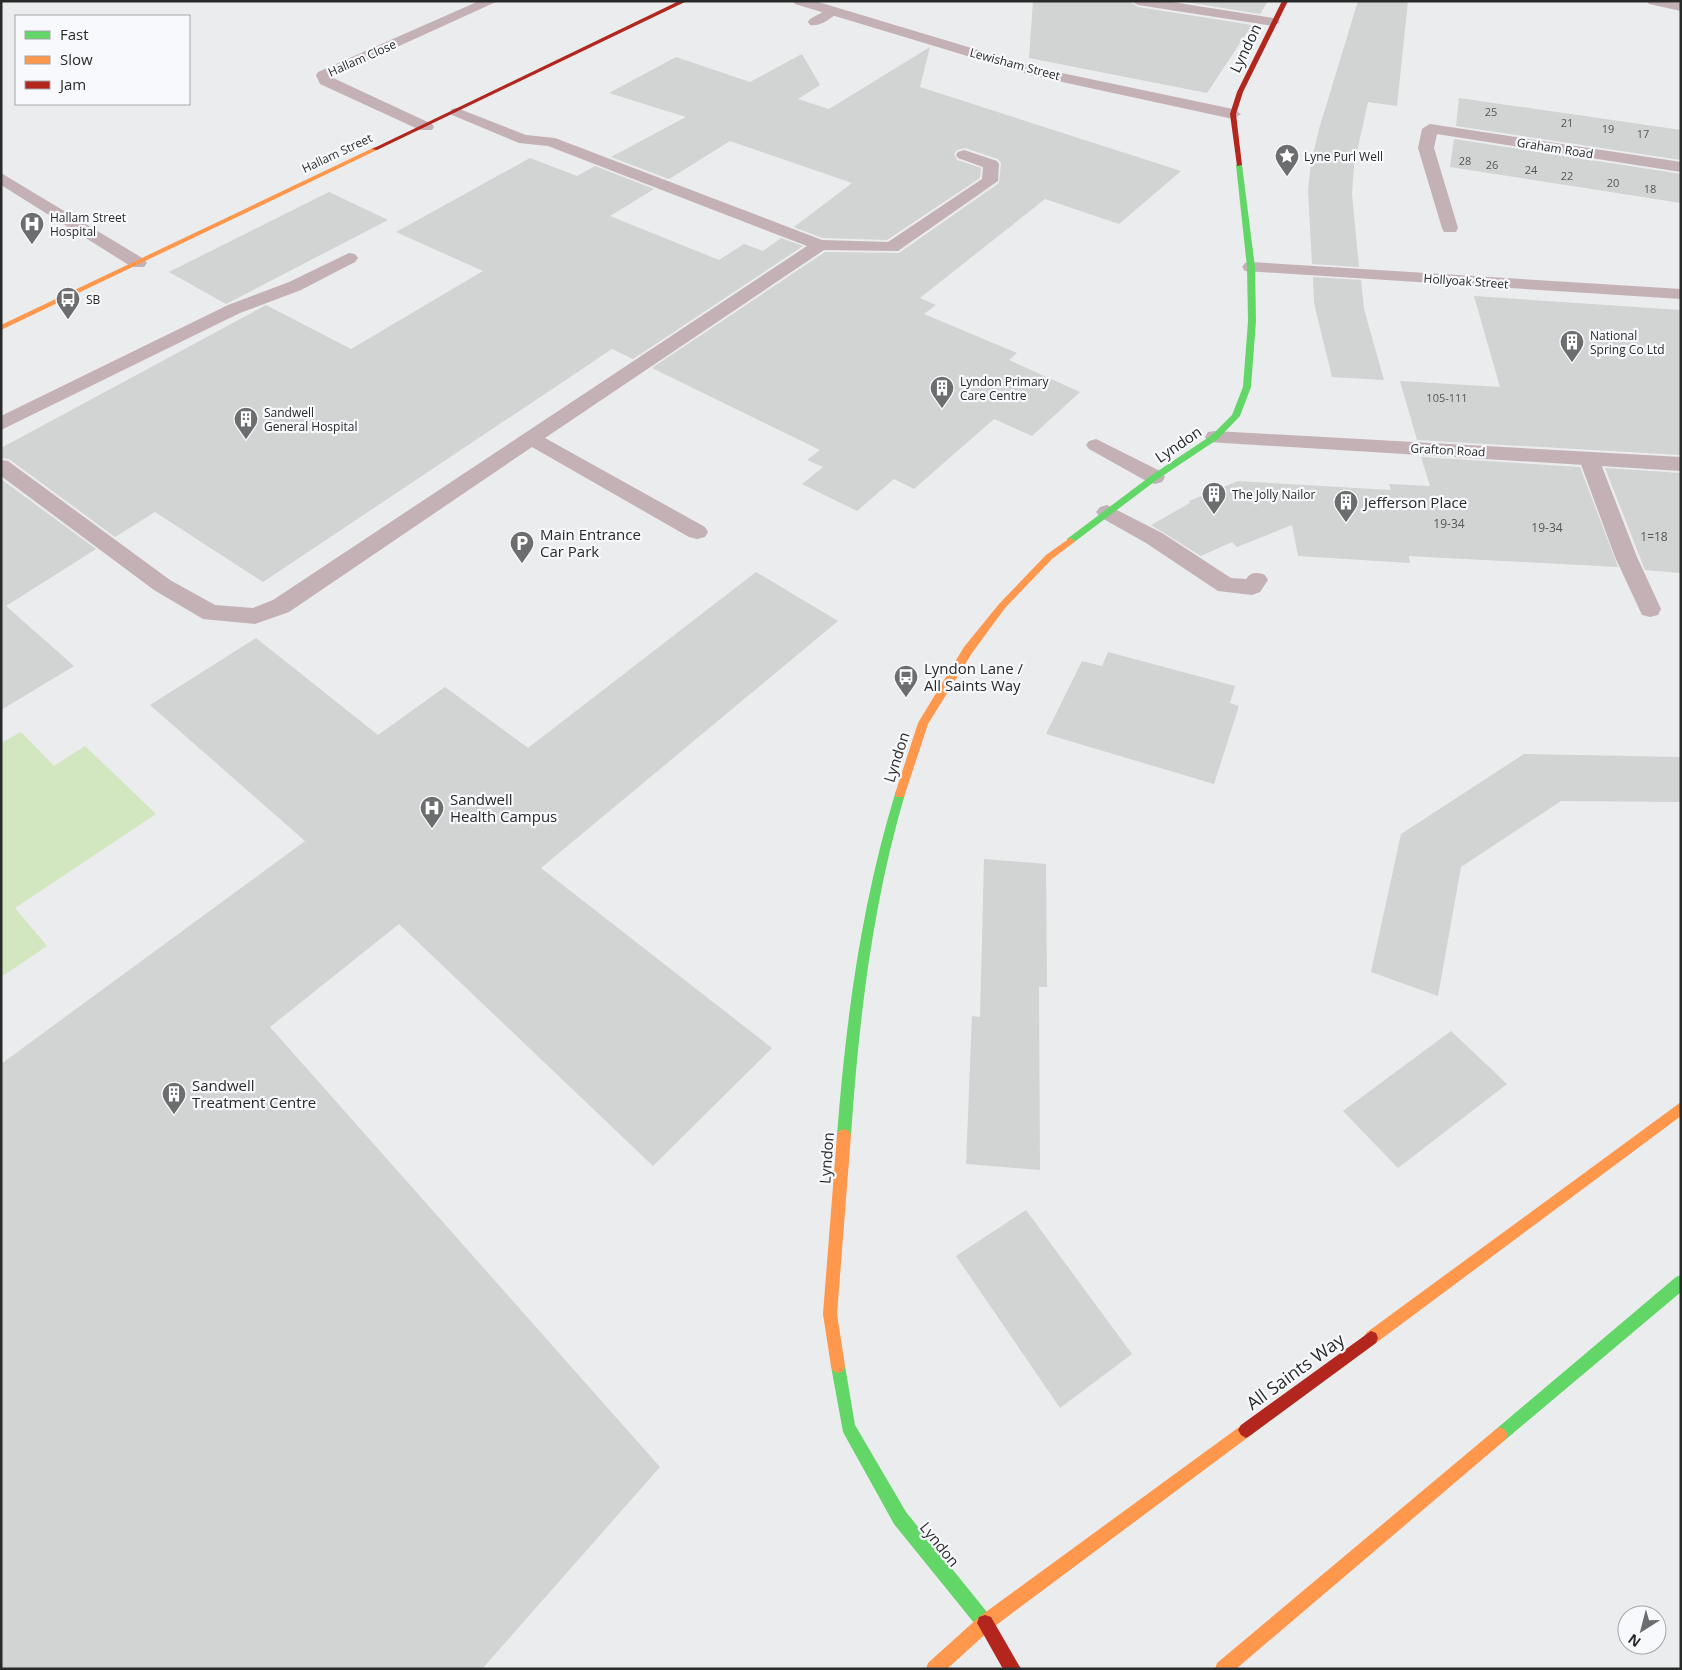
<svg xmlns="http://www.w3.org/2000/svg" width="1682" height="1670" viewBox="0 0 1682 1670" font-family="'Open Sans',sans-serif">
  <rect width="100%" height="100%" fill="#eaeced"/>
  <path fill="#d2e6bf" d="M21,732L54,766L85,746L156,814L15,908L47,946L1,977V743Z"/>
  <g fill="#d2d3d3">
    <path d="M1033,1H1129L1138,7L1252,25L1207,93L1029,58Z"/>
    <path d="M1180,1H1268L1260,14Z"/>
    <path d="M1358,1H1408L1397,106L1368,102L1354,165L1352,194L1359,267L1312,264L1308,190L1311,163L1319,129Z"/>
    <path d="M930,47L920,87L1181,171L1119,224L1045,199L920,298L936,305L924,314L1017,353L1009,360L1080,392L1032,436L994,419L914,489L894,479L857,511L802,484L823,467L807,460L820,450L652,368L825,252L899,253L999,183L1001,163L998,159L965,148L957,150L954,154L957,160L981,168L980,178L887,240L822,238L794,227L852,183L730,141L669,179L611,157L686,117L609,93L676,57L750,82L802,54L820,85L798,99L829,109Z"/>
    <path d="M1459,98L1681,130V160L1456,126Z"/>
    <path d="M1454,139L1681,174V203L1450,167Z"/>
    <path d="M530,158L577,176L595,166L654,189L610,216L719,260L744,244L763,251L781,238L803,246L633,359L612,349L263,582L155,512L115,537L9,459L1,458V448L266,305L351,349L483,271L396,232Z"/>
    <path d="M329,192L388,220L226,304L169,272Z"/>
    <path d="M1313,277L1361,280L1364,309L1384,380L1332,377L1314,303Z"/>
    <path d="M1474,296L1681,310V455L1417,440L1400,381L1500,387Z"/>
    <path d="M1421,457L1580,467L1618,567L1409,556L1410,563L1298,556L1292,525L1237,547L1232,542L1201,556L1151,525L1190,503L1189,501L1238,481L1391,490L1389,484L1430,486Z"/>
    <path d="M1605,468L1681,473V573L1645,570Z"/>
    <path d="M1,479L96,549L6,606L74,666L1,710Z"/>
    <path d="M756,572L838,621L541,868L772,1048L653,1166L399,924L270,1027L660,1467L482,1669H1V1064L305,841L150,705L256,638L378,735L445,687L528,748Z"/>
    <path d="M1108,652L1235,686L1230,703L1239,706L1214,784L1046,734L1082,661L1102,666Z"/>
    <path d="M1524,754L1681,757V802L1561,801L1461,867L1438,996L1371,972L1401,834Z"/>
    <path d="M984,859L1046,864L1047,987H1039L1040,1170L966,1164L972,1016L980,1017Z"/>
    <path d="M1451,1031L1507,1084L1398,1168L1343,1111Z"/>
    <path d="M1026,1210L1132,1354L1060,1408L956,1256Z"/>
  </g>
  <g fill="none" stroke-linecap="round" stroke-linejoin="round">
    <g fill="#c4b1b6" fill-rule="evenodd">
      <path d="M832,7L839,11C832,18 820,27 810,25L808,22L810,19Z"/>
      <path d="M457,108L526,135L555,138L822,240L888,242L982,179L983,167L958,158L956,155L958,152L964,150L997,161L999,164L998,181L898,251L824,250L545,438L705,527L708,532L705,537L697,539L689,537L532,447L289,612L255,624L203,619L154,590L1,476V460L8,461L170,580L215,605L253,608L273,600L807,246L548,146L519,143L452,115L450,112L452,109Z"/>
      <path d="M1430,124L1438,129L1434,148L1458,228L1456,232H1444L1442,228L1418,148L1422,129Z"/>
      <path d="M349,253L355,254L358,258L355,262L301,290L240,313L1,430V416L228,305L289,282Z"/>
      <path d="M1251,262L1681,289V299L1245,271L1242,267L1245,263Z"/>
      <path d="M1096,439L1162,472L1165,477L1162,482L1155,484L1148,482L1089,449L1086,445L1089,441Z"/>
      <path d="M1589,453L1596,454L1599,459L1637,557L1661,609L1658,615L1650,617L1642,615L1615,557L1579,459L1582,454Z"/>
      <path d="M1107,505L1162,533L1231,578L1246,579C1251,572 1257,572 1265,575L1268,580L1260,592L1252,595L1218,591L1146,543L1100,517L1096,512L1100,507Z"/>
    </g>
    <g fill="#c4b1b6" fill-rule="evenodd">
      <path d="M479,1H498L331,77L432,124L434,127L432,130H420L320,84L316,75L318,72Z"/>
      <path d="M793,1H815L1038,68L1233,109L1241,114L1233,119L1030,75L795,4Z"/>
      <path d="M1131,1H1166L1273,18L1280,22L1273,26L1138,5Z"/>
      <path d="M1647,1L1681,3V11L1649,4Z"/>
      <path d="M1430,124L1681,162V172L1424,132L1422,129Z"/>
      <path d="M1,173L144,259L147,263L144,267H132L1,185Z"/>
      <path d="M1215,431L1681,457V471L1208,442L1205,437L1208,432Z"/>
    </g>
    <g fill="#63d668" fill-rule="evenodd">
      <path d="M1239,163L1242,165L1255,267L1256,321L1251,387L1240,416L1218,439L1158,479L1073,543H1067V539L1152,475L1212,435L1232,415L1243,387L1248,321L1247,267L1236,165Z"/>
      <path d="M900,790L904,791L905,794C872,906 859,1019 851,1135L849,1139L844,1141L839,1139L837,1135C846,1019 861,906 895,794L896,791Z"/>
      <path d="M1681,1275V1292L1505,1440L1500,1443L1495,1440L1492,1435L1495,1430L1676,1277Z"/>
      <path d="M838,1359L843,1361L845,1366L855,1425L906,1512L991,1617L993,1623L991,1629L985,1631L979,1629L894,1524L843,1432L831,1366L833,1361Z"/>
    </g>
    <g fill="#ff974d" fill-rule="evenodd">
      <path d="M375,147L378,149L377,150L1,330V325Z"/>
      <path d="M1070,538L1075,541L1073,543L1052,559L1005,608L972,653L928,724L905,794L904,797H896L895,794L918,723L964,647L999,604L1046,555Z"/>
      <path d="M1681,1102V1116L1376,1343L1371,1345L1366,1343L1364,1338L1366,1333Z"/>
      <path d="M844,1129L849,1131L851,1135L837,1314L845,1366L843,1371L838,1373L833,1371L831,1366L823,1314L837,1135L839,1131Z"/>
      <path d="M1246,1422L1251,1425L1254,1430L1251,1435L991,1629L947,1669H926L928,1663L979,1617Z"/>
      <path d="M1500,1427L1505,1430L1508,1435L1505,1440L1236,1669H1215L1217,1663L1495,1430Z"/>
    </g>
    <g fill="#b3261e" fill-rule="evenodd">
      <path d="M679,1H687L377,150L372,149Z"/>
      <path d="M1282,1H1288L1243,92L1236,114L1242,165L1237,166L1230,114L1237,92Z"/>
      <path d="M1371,1331L1376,1333L1378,1338L1376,1343L1251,1435L1246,1438L1241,1435L1238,1430L1241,1425Z"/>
      <path d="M985,1615L991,1617L1021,1669H1003L977,1623L979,1617Z"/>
    </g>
  </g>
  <defs>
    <symbol id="sight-pin" viewBox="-11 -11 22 30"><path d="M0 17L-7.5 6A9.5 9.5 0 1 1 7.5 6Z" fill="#6c6d6e" stroke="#f7f9fc"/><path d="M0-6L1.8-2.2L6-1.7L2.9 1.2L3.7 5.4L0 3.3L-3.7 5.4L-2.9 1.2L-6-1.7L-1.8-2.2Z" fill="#fff"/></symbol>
    <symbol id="hospital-pin" viewBox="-11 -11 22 30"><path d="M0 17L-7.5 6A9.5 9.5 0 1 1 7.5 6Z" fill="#6c6d6e" stroke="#f7f9fc"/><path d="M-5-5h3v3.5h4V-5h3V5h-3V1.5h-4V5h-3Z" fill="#fff"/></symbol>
    <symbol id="bus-pin" viewBox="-11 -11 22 30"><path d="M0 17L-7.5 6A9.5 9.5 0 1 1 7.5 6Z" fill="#6c6d6e" stroke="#f7f9fc"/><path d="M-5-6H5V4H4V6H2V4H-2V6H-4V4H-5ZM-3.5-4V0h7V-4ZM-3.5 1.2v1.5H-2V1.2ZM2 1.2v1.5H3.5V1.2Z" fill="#fff"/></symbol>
    <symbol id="building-pin" viewBox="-11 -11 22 30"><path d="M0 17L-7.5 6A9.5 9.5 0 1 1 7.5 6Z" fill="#6c6d6e" stroke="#f7f9fc"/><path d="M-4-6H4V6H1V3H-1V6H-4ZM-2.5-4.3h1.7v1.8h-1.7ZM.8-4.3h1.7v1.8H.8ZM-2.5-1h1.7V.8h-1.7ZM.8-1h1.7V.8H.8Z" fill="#fff"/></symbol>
    <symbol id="parking-pin" viewBox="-11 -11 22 30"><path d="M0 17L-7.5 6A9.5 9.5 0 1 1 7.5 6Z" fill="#6c6d6e" stroke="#f7f9fc"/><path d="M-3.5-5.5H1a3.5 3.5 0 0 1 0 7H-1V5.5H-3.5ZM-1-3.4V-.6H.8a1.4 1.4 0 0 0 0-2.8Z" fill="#fff"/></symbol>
  </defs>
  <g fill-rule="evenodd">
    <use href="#sight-pin" x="1273" y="142" width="28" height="38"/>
    <use href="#hospital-pin" x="18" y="210" width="28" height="38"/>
    <use href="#bus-pin" x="54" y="285" width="28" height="38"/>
    <use href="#building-pin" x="1558" y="328" width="28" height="38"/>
    <use href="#building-pin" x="928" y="374" width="28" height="38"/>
    <use href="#building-pin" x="232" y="405" width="28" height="38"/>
    <use href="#building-pin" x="1200" y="480" width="28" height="38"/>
    <use href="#building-pin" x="1332" y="488" width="28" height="38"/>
    <use href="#parking-pin" x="508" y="529" width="28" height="38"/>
    <use href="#bus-pin" x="892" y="663" width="28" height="38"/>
    <use href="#hospital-pin" x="418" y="794" width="28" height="38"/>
    <use href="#building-pin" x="160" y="1080" width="28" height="38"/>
  </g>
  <g text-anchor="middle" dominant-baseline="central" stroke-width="4.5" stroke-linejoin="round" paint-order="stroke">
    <g font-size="11" fill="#555656">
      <text x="1491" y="111">25</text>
      <text x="1567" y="122">21</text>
      <text x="1608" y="128">19</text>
      <text x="1643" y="133">17</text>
      <text x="1465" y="160">28</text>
      <text x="1492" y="164">26</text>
      <text x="1531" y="169">24</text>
      <text x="1567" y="175">22</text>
      <text x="1613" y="182">20</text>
      <text x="1650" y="188">18</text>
      <text x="1447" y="397">105-111</text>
    </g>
    <g font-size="12" fill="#282929" stroke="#f7f9fc">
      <text transform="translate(362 58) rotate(-24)">Hallam Close</text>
      <text transform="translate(1015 64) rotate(15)">Lewisham Street</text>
      <text transform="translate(1555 148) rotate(9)">Graham Road</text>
      <text transform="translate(337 153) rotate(-25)">Hallam Street</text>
      <text transform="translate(1466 281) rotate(4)">Hollyoak Street</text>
      <text transform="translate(1448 450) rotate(3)">Grafton Road</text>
    </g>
    <g font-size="12" fill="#282929" stroke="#f7f9fc" text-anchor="start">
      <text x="1304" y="156">Lyne Purl Well</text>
      <text x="50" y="217">Hallam Street<tspan x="50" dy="14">Hospital</tspan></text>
      <text x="86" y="299">SB</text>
      <text x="1590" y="335">National<tspan x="1590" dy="14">Spring Co Ltd</tspan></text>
      <text x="960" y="381">Lyndon Primary<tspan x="960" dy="14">Care Centre</tspan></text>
      <text x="264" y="412">Sandwell<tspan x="264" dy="14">General Hospital</tspan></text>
      <text x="1232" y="494">The Jolly Nailor</text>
    </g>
    <g font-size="12" fill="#555656">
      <text x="1449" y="523">19-34</text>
      <text x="1547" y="527">19-34</text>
      <text x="1654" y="536">1=18</text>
    </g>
    <g font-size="15" fill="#282929" stroke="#f7f9fc">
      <text transform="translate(1245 48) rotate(-64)">Lyndon</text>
      <text transform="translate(1178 444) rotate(-34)">Lyndon</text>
      <text transform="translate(896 757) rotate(-72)">Lyndon</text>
      <text transform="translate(826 1158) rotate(-86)">Lyndon</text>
      <text transform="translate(940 1544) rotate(51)">Lyndon</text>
    </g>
    <g font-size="15" fill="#282929" stroke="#f7f9fc" text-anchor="start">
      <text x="1364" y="502">Jefferson Place</text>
      <text x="540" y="534">Main Entrance<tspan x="540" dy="17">Car Park</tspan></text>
      <text x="924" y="668">Lyndon Lane /<tspan x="924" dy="17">All Saints Way</tspan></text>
      <text x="450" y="799">Sandwell<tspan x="450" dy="17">Health Campus</tspan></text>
      <text x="192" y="1085">Sandwell<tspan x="192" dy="17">Treatment Centre</tspan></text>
    </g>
    <g font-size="18" fill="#282929" stroke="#f7f9fc">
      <text transform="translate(1295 1371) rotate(-36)">All Saints Way</text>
    </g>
  </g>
  <rect width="1682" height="1670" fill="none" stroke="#282929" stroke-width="5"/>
  <rect x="15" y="15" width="175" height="90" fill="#f7f9fc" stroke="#a4a6a8"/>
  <rect x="25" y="31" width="25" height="8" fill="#63d668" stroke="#a4a6a8"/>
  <text x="60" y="40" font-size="15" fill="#282929">Fast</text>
  <rect x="25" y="56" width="25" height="8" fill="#ff974d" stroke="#a4a6a8"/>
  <text x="60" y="65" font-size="15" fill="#282929">Slow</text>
  <rect x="25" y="81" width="25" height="8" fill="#b3261e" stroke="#a4a6a8"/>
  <text x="60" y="90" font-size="15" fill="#282929">Jam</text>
  <g transform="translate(1642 1630) rotate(216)"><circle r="24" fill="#f7f9fc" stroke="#a4a6a8"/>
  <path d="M0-4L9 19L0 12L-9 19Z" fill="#6c6d6e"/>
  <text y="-8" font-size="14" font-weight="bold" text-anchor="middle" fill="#282929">N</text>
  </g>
</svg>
